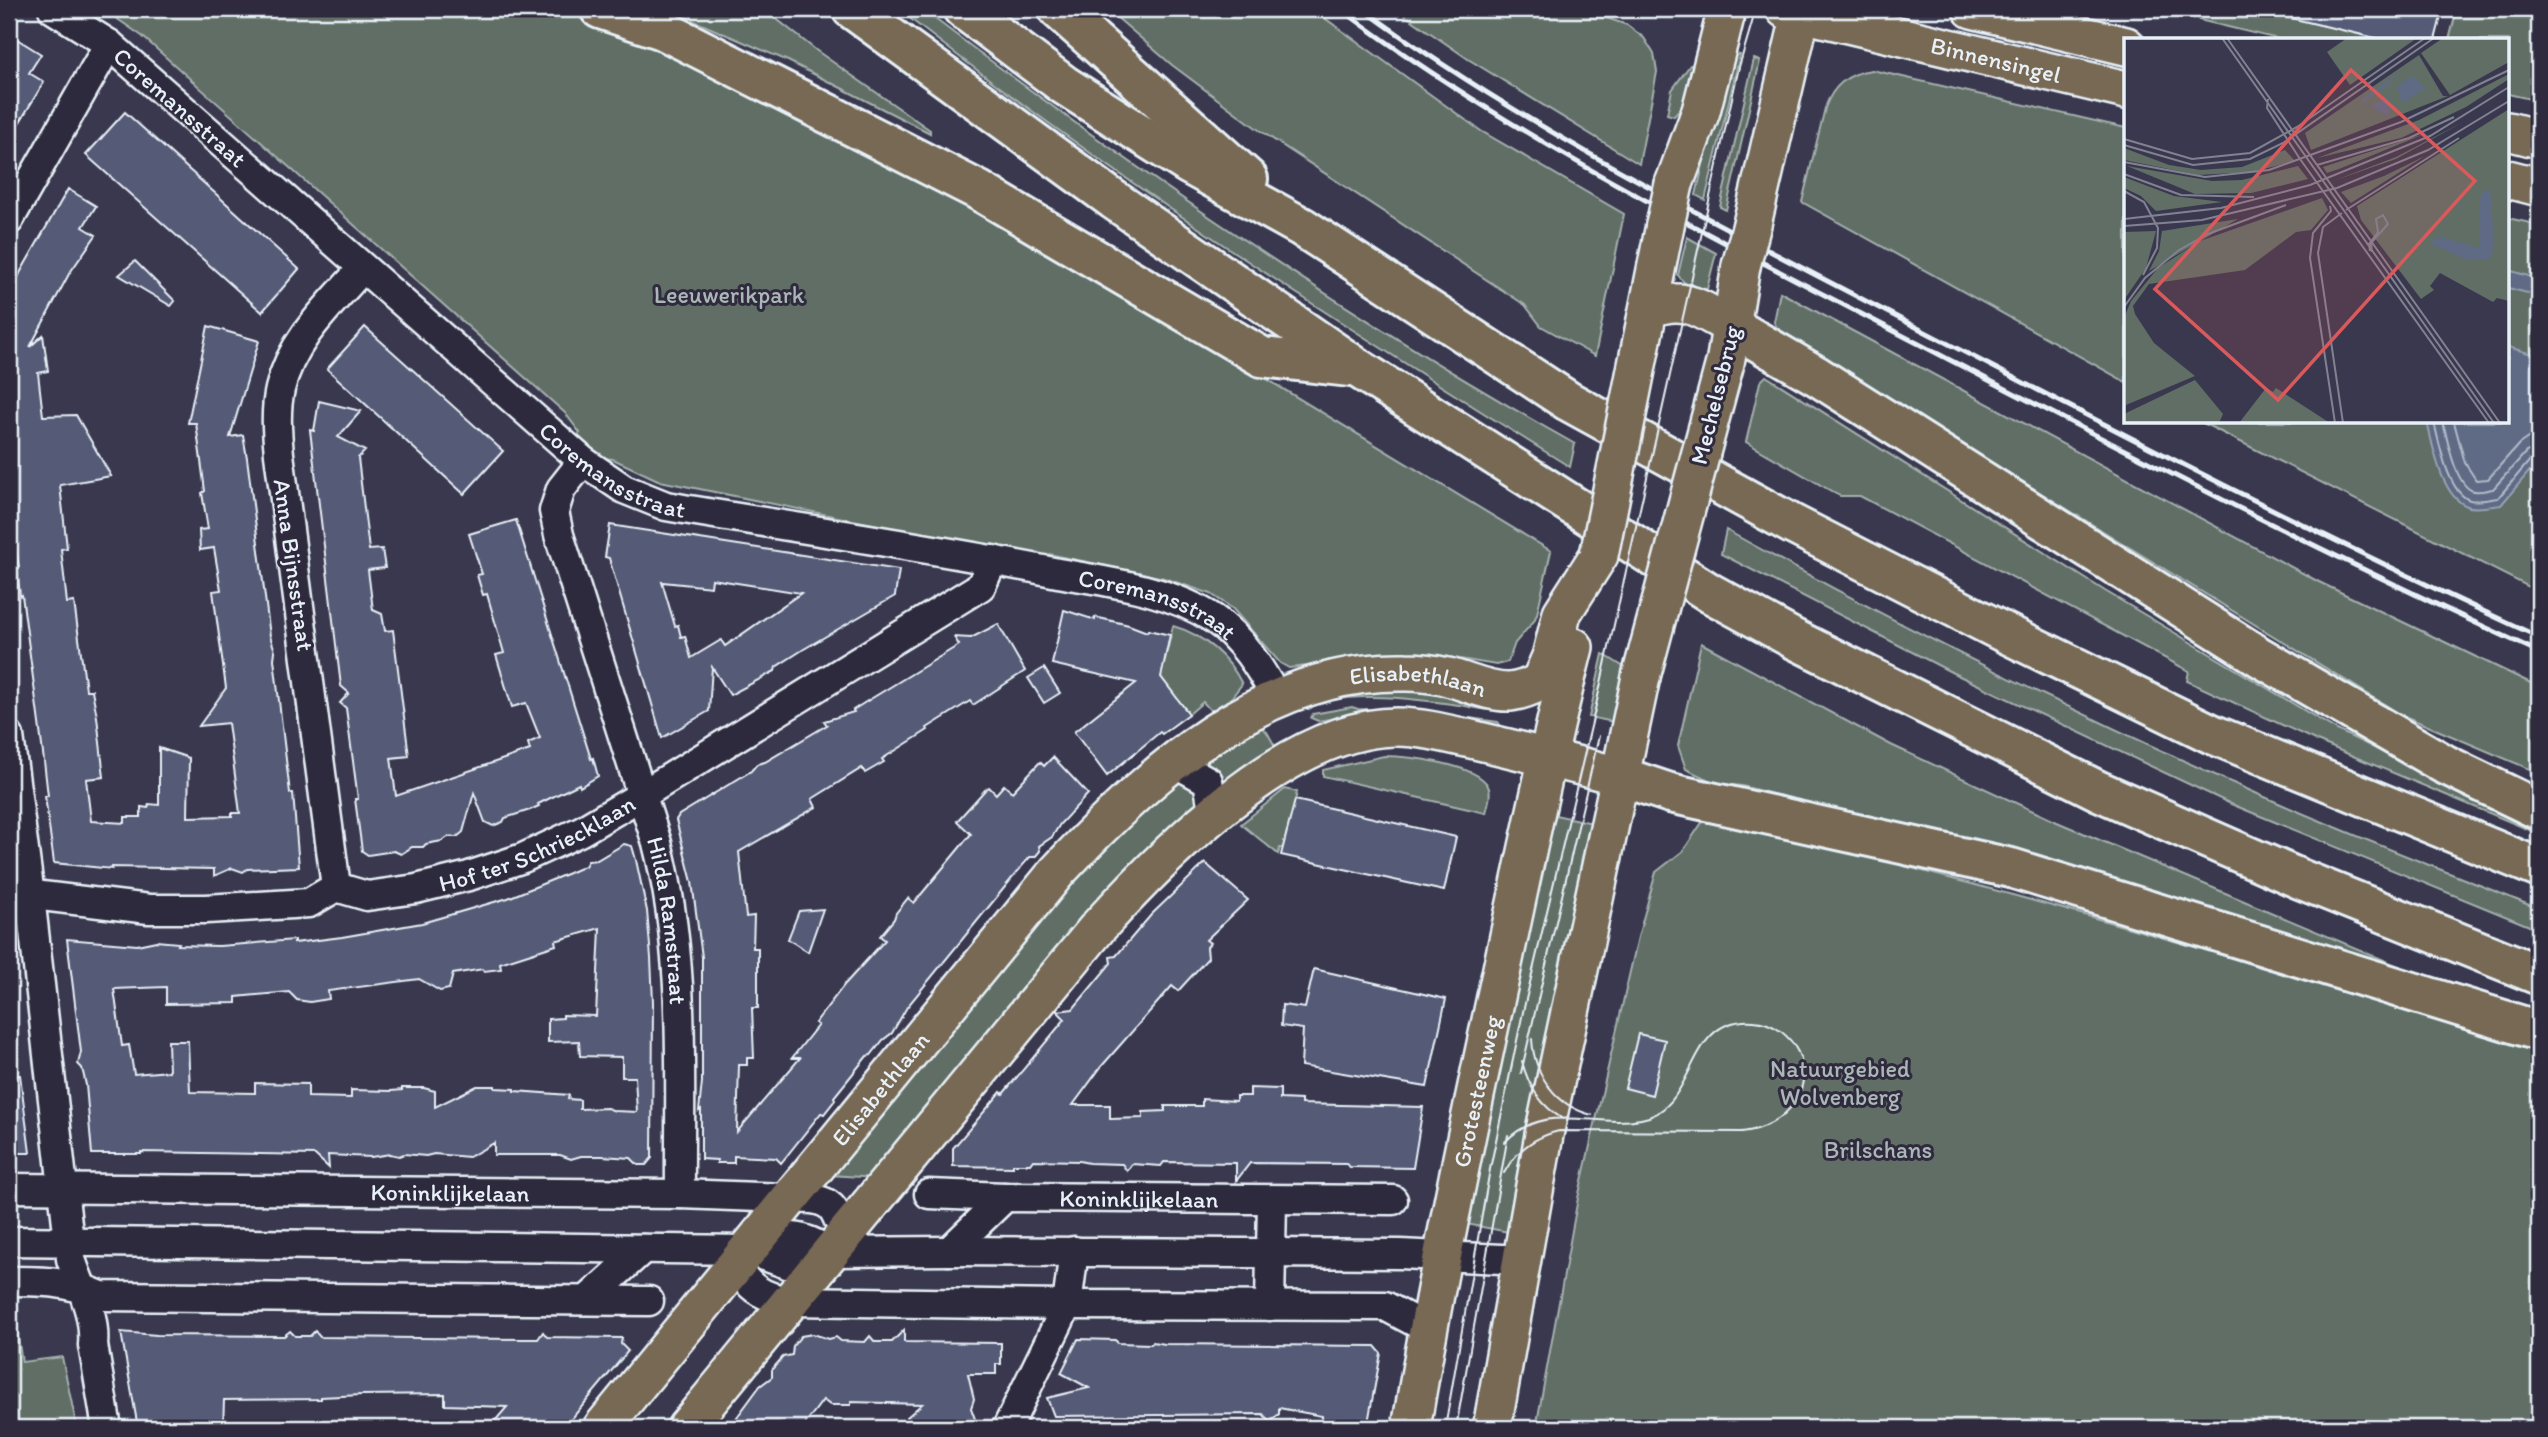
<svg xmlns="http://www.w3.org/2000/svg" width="2548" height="1437" viewBox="0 0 2548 1437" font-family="Itim,sans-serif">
  <rect width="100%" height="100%" fill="#3a384e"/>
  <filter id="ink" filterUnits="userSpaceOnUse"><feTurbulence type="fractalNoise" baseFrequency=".0143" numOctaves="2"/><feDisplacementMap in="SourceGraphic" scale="14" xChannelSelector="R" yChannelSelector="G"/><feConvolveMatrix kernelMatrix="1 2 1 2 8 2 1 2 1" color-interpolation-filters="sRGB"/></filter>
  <g filter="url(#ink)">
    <g fill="#606e65" stroke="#a4b0ae" stroke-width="2">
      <path d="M103,9H562L570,12L662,47L964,196L1551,551L1537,614L1534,621L1515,643L1508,662L1496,665L1442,656L1406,655L1289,668L1280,663L1233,609L1211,594L1164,578L1049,554L1043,557L1031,556L660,481L613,459L602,458L577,436L580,433L565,413L142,36Z"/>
      <path d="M666,9H764L817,51L930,130V133L788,61Z"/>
      <path d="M898,9H922C1130,168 1347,316 1575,444L1570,467C1340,324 1111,178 898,9Z"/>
      <path d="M1107,9H1312L1481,131L1624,214L1595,356L1541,326L1525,305L1259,130L1172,65Z"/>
      <path d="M1396,9H1581L1627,25L1644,38L1654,54L1657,72L1639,164L1468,59Z"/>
      <path d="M2202,9H2254L2384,40H2282L2199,20Z"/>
      <path d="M2457,9H2539V101L2508,94V40H2449Z"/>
      <path d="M1729,53L1740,55L1705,200L1696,195Z"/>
      <path d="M1754,59L1760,61L1726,210L1720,207Z"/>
      <path d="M1690,65L1699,66L1691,97L1674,116L1667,114L1672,90Z"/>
      <path d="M1872,70L2126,128V382L1802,202L1825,108C1833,85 1848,73 1872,70Z"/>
      <path d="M2508,218L2539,225V592L2201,422H2508Z"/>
      <path d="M1687,237L1716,253L1707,289C1694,289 1685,286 1678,275Z"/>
      <path d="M1780,292L2319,582L2539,687V773L2402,715L1779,332L1774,322Z"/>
      <path d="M1766,376L2105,591L2337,730L2539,828V834L2317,741L2187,681L2189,671L1860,496H1840L1746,442L1760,382Z"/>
      <path d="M1726,530C1897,625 2072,712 2251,791C2345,833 2443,870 2539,909V930L2231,804L1953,673L1721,554Z"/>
      <path d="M1173,626C1202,634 1229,657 1242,684L1231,698L1211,711L1203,702L1189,714L1161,677Z"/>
      <path d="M1701,643L1891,745L2057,822L2422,976L1801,801L1742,786L1715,783L1686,769L1678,746Z"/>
      <path d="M1603,654L1630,671L1614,722L1589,717Z"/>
      <path d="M1402,684L1502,710C1489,712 1473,707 1459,705C1424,700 1338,688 1309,709L1304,707L1308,699Z"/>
      <path d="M1352,707L1358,709L1411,710L1498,722L1501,726L1500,728L1363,713L1318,721L1311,718L1313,714Z"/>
      <path d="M1261,727L1267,732L1276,748L878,1178L830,1175L1066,877L1195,760Z"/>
      <path d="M1384,756C1406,756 1477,764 1488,786C1492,794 1488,804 1486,813L1323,776V770Z"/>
      <path d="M1285,789L1297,792L1289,830L1287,831L1283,848H1280L1278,854L1241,824Z"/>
      <path d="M1555,815L1593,823L1509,1232L1466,1224L1501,1040Z"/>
      <path d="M1703,821C1784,828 1867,857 1945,877C2145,929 2342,992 2539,1052V1428H1536L1578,1198L1638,937L1656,872L1683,851Z"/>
      <path d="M9,1307H13L22,1362L62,1357L77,1428H9Z"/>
    </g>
    <g fill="#5f6b85" stroke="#96a1b3" stroke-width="2">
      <path d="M2508,270L2539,279V296L2508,288Z"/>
      <path d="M2508,347L2539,356V460L2501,505C2491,506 2476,510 2467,506C2441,496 2433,446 2427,422H2508Z"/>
    </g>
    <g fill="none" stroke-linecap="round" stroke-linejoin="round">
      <g stroke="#b1bbca" stroke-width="2">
        <path d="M2434,422C2439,442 2448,493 2470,500C2477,502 2490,499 2498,498L2531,459L2539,456"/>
        <path d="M2443,422C2447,438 2455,483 2471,490C2477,493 2486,490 2493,489L2526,452L2539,448"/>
        <path d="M2454,422L2465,463L2476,480L2488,479L2519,444L2528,438L2539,437"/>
      </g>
    </g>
    <g fill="#545a76" stroke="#e8f1f8" stroke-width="2" fill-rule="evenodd">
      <path d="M2283,9H2443L2435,40H2384L2282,16Z"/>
      <path d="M9,34L41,54L29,73L44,82L9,140Z"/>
      <path d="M125,112L299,269L262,312L86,155Z"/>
      <path d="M68,189L96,206L83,227L96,235L69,274L30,347L43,335L48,371L38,373L43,416L76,415L111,476L60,485L67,548L61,549L67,603L74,602L86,690H92L97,717L104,777L86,779L91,821L125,823V817H141V807L148,808L149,804L159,805V748L189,758L188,817L232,816V813H240L228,723L199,726L226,688L213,591L221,590L214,548L200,550L199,530L208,529L202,493L205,491L196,423H188L208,326L259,341L230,437L243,435L247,458L270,636L275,651L274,659L290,793H293L299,867L247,869L243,872L232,868L214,876V869L112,867V869L54,863L45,796H48L44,761L22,595L20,596L17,568H19L15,542L10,538L14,529L9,491V300L20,273Z"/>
      <path d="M135,261L175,301L171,306L119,275Z"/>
      <path d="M365,327L503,451L464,494L327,369Z"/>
      <path d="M319,401L361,411L338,437L365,451L358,458L369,550L382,549L385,568L368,570L373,610L382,614L385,631L393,630L409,756L391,758L396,796L530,750L528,743L540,738L526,703L512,707L496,655L504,653L487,594L483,595L477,575L482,574L469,534L516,520L591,759L593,758L598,776L580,787L579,784L538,804L539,806L530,810L505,818L503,822L493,826L485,822L474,793L463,832L457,837H448L442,841L426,844L423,847H412L401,854L394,851L368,855L362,851L355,799H358L346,708L340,703L349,693L341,686L310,430L314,431Z"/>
      <path d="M610,525L899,570L895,596L804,649L776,667L775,671L730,695L712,667L709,711L662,738L609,558L605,557ZM712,579L801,593L725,646L721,640L691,658L685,636L681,637L678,625L675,626L662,582L711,587Z"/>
      <path d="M1064,610L1095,620V617L1129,625L1147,632L1148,630L1170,635L1161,677L1189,714L1162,734L1160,732L1107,776L1074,732L1136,683L1052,664Z"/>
      <path d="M998,624L1025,671L973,705L970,701L927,728L928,730L882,759L884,762L865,773L862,768L812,799L816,807L739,852L746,917L754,916L753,948H758V1008H752L754,1058H747V1065H739L737,1132L800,1058H792L818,1025L815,1023L845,984L885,940L880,936L894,919L896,913L908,898L914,903L971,834L957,821L985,790L989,787L996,794L1004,785L1012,792L1040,762L1044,766L1053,757L1088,794L1060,824L1052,837L1039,846L1040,851L1035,857H1030L1022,866L907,1007L892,1033L883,1040L871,1055L867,1056L834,1097L835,1100L824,1114L821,1113L781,1163L776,1158L734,1156V1163H717V1160L701,1159V1110L699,1111L702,1082V957L692,882L676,820L679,815L751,771L757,764L765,762L827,725L824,721L854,712L853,710L864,703L959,645L954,637L971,638Z"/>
      <path d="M1044,668L1060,693L1044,703L1028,678Z"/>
      <path d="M1295,800L1456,837L1444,891L1281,855Z"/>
      <path d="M624,844L632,846L636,860L647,911L651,958L653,1002L652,1158L646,1165H638L631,1158L602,1156H581L571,1159L560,1155H494V1143L469,1157L434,1154L426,1156L404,1154L399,1156L390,1154L371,1157L328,1155L329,1168L315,1155L141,1152V1154H92L86,1085L82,1068L78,1064L81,1052L67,939L137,945L156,941L179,943L178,945L219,946L294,940V943L342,937L422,923L508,898L569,873L585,866L588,861L597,860ZM600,928L596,1016L563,1015V1018L548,1019V1042L579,1041L580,1056L622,1057V1077H635L637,1112L615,1111L607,1108L580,1109V1100L568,1099L569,1095L515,1091V1089L495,1088V1086H477L435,1107V1091L424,1088H402V1090L391,1091L351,1090V1098L308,1097V1084L255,1083V1093L190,1092L188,1041H168L169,1071L134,1074L129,1045L122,1046L114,989L166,987V1004L236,1003V997L289,992L297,1000L310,1002L329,999L328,991L419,979L440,991L449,989L453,974L483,969L484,971L501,969L500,963L556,945L555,941Z"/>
      <path d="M1205,863L1248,900L1206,940L1210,943L1207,947L1208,958L1178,991L1172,986L1101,1067L1073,1105H1110V1119L1143,1118V1112L1165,1111V1106H1202V1099L1236,1101V1096H1250V1088L1280,1089V1099L1301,1100V1104L1423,1107L1413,1168L1350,1167L1346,1164L1250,1163L1236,1181V1163L1164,1162L1161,1166L1132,1164L1127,1171L1122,1164L1089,1163L1079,1161L1033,1160L1030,1164H1013V1167L953,1166V1148L1001,1092L1003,1094L1065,1019L1057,1011L1073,1009L1111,963L1110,957L1116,956L1151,915Z"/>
      <path d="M823,909L808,952L788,939L799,911Z"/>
      <path d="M1314,969L1446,999L1427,1087L1301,1066L1303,1029L1281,1026L1282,1005L1305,1008Z"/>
      <path d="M1638,1034L1665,1040L1652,1095L1625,1088Z"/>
      <path d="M20,1075L30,1153H9V1076Z"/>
      <path d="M904,1330V1342L1001,1343V1364H996V1374H968L974,1399L971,1408L975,1419L971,1428H913V1421L906,1418L922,1404L851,1402V1405H830L823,1400L802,1428H729L760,1386L772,1377V1370L774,1367L783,1357L792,1355L793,1346L801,1336L813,1334L829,1339L836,1337L841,1341L865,1342L870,1336L875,1342H892Z"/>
      <path d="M290,1331L295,1336H310L315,1331L320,1337L522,1339H538L543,1332L547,1337L622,1338L621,1344L628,1351L564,1428H489L507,1407L445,1405V1394L362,1395L321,1397V1399L224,1400L223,1428H138L121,1332L157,1335L284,1336Z"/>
      <path d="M1078,1339L1115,1340L1118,1343L1151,1344L1153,1342L1165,1344L1375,1346L1381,1353L1367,1428H1322V1416L1279,1408V1414L1270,1422L1263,1414L1054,1416L1047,1398L1089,1388L1061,1373Z"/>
    </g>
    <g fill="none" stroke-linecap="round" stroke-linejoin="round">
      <defs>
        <g id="minor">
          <path id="s1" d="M53,9L109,44L583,461L624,489L666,506C795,528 925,546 1053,572C1106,582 1168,588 1214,619C1242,638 1260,668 1276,697"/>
          <path d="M9,220L109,44"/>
          <path id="s2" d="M583,461L561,489L554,511L559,535L657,843C687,957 679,1077 680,1194"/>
          <path d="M9,736L30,896L71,1259C80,1287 96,1314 93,1345L107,1428"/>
          <path d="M1174,762L1208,781L1214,815"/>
          <path d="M336,887L279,454C277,433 275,410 280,389C291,340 331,304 363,268"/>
          <path id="s3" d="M9,892L149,909H206L309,903L336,887L367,896L416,889L469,876L523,858L581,831L642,795L981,586L993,560"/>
          <path id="s4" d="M9,1188L680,1194L812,1199C837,1202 835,1216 845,1234C847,1238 853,1242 857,1245"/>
          <path id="s5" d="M929,1194L1005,1197L1393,1200"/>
          <path d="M9,1241L748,1250L787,1264L831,1252L949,1251L1400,1254L1522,1260"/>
          <path d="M748,1250C790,1235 791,1230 831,1252"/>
          <path d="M949,1251L1005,1197"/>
          <path d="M723,1252C746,1279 751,1296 790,1301L1067,1305L1385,1306L1428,1329"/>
          <path d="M9,1281C44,1281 68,1281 101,1296L649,1301"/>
          <path d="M587,1300L643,1249"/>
          <path d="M1270,1306L1272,1200"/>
          <path d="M1007,1428L1067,1305L1074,1251"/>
        </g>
        <g id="major">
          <path id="s6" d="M1785,9L2126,90"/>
          <path d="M1972,9L2126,46"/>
          <path d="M2508,131L2539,139"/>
          <path d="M2508,179L2539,187"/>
          <path d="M1674,184L1701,111L1727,9"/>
          <path d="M1752,224L1802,9"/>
          <path d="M1649,309C1687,294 1700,310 1733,327"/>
          <path d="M1646,320L1665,225"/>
          <path d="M1726,358L1741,266"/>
          <path id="s7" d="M602,1428L1057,872C1147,775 1264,668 1406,672C1420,672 1434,674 1448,677C1468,682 1489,693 1510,692C1521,691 1530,687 1540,682L1551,657L1562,613L1599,555"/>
          <path d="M686,1428L1099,926C1167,851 1289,727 1396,727C1424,727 1452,735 1479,741C1526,752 1572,764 1619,776"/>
          <path id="s8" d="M1411,1428C1437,1274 1469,1122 1502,969C1525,861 1547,754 1574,647"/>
          <path d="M1492,1428L1544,1135L1641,677"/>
        </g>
        <g id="highway">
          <path d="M600,9L663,30L978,190L1262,357L1350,367"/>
          <path d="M852,9L1114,200L1356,367L1710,593L1794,639L2099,791L2300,879L2539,975"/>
          <path d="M963,9L1064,85L1188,164L1302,227L1568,401L1792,524L2001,631L2212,734L2539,868"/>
          <path d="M1058,9L1248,179"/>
          <path d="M1733,327L1817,376L2260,657L2444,764L2539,810"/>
          <path d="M1619,776L1670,793L2011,868L2539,1031"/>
        </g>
      </defs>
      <use href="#minor" stroke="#e8f1f8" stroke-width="33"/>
      <use href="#major" stroke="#e8f1f8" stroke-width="42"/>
      <use href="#highway" stroke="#e8f1f8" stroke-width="44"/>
      <use href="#minor" stroke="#2f2a3d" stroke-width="28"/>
      <use href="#major" stroke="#786954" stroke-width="37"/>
      <use href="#highway" stroke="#786954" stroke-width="38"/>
      <g stroke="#e8f1f8" stroke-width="2">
        <path d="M1532,1039C1534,1075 1556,1106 1592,1115"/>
        <path d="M1522,1061C1528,1086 1541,1106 1563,1119"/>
        <path d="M1521,1073L1599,736"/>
        <path d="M1504,1173C1516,1150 1534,1137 1559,1131L1742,1132C1785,1128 1821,1087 1794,1045C1785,1032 1770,1022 1754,1021C1682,1016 1700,1108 1641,1119C1593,1128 1544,1100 1504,1143"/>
        <path d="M1445,1428L1490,1169L1523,1012L1594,714L1739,67L1756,9"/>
        <path d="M1456,1428L1508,1135"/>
      </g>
      <g stroke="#e8f1f8" stroke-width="5">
        <path d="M1341,9C1511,136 1702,231 1890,329C2105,440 2319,552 2539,652"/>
        <path d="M1363,9C1525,128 1707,218 1885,311C2101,423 2318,536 2539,637"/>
      </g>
      <defs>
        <g id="major-bridge">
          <path d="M1665,225L1674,184"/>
          <path d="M1741,266L1752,224"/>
          <path d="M1599,555L1646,320"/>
          <path d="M1641,677L1725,363"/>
        </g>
      </defs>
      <use href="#major-bridge" stroke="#e8f1f8" stroke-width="42" stroke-linecap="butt"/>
      <use href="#major-bridge" stroke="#786954" stroke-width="37"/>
    </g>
  </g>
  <g text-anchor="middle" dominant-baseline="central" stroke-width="6" stroke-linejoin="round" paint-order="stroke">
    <g font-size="24" fill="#e8f1f8" stroke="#2f2a3d">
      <text stroke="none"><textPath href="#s6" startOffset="217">Binnensingel</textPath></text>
      <text stroke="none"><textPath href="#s1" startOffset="161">Coremansstraat</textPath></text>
      <text transform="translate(1715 395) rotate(-76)">Mechelsebrug</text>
      <text stroke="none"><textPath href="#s1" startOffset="728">Coremansstraat</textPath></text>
      <text transform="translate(294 565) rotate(82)">Anna Bijnsstraat</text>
      <text stroke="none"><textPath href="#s1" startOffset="1295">Coremansstraat</textPath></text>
      <text stroke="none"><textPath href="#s7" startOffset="1146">Elisabethlaan</textPath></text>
      <text stroke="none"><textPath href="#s3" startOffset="544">Hof ter Schriecklaan</textPath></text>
      <text stroke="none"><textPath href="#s2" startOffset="485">Hilda Ramstraat</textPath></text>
      <text stroke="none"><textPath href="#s7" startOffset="439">Elisabethlaan</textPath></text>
      <text stroke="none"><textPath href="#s8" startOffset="343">Grotesteenweg</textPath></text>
      <text stroke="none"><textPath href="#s4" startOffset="441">Koninklijkelaan</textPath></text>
      <text stroke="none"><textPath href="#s5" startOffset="210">Koninklijkelaan</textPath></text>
    </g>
    <g font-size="24" fill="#abb6b6" stroke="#2f2a3d">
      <text x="729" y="294">Leeuwerikpark</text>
      <text x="1840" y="1068">Natuurgebied<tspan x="1840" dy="28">Wolvenberg</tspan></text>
      <text x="1878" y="1149">Brilschans</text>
    </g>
  </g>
  <g transform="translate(2124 38)">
    <rect width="385" height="385" fill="#3a384e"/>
    <path d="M223,0H293L226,47L203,14ZM319,0H385V24L326,57L297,15ZM295,17L319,58H324L187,112L181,95ZM385,36V41L342,69L277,100L193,120L295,82ZM385,71V263L373,260L369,264L316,235L306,248L310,252L297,261L237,182L233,168ZM341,83L272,121L209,143L272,119ZM300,96L215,131L203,135L199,129ZM0,110L45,127L77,132L118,129L161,112L171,123L128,134L74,137L0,122ZM301,118L227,165L217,154L260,138ZM3,128L88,143L118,142L174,128L184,141L127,155L71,156ZM0,139L50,158L98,164L32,173L17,158L0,150ZM198,160L204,172L187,192L172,194L121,232L25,246L9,268L11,276L30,305L71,338L2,367L0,280L7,263L34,230L76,203ZM114,181L25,233L35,213L38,193ZM32,193L22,230L0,262V194ZM71,342L99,376L95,385H0V376ZM142,350L149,354L152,350L206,385H115Z" fill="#606e65"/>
    <path d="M274,35L264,47L240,64L247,69L264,57L265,78L236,63ZM288,38L302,50L278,65L273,48ZM361,151L367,156L370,212L365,221L344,222L307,206L313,198L355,210V161Z" fill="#5f6b85"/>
    <path fill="none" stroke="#808292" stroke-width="2" d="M98,0L370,385M103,0L376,385M144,61L143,70L176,121L365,385M0,101L68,121L126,115L173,89L301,0M0,107L69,127L126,121L159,105L310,0M0,124L81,139L145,132L277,84L385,32M193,127L285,100L330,79M0,136L57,157L130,159M0,153L20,164L34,190L33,210L19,237M206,168L207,173L189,195L186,220L211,385M222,172L335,100M218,175L199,189L194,215L219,385M0,181L97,170L186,147L306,98L385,49M0,188L78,182L213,150L304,112L385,63M246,213L245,206L254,194L252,181L259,177L264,186L247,205L248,214M0,269L21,240L55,212L84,196L162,167"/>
    <path fill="#da5a5c" fill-opacity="0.15" stroke="#da5a5c" stroke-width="3.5" d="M227,32L351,143L154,362L31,251Z"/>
    <rect width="385" height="385" fill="none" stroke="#e8f1f8" stroke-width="3.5"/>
  </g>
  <rect width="2548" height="1437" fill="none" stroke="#2f2a3d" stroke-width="35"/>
  <rect x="18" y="18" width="2513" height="1402" fill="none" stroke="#e8f1f8" stroke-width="2.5" filter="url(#ink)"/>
</svg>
